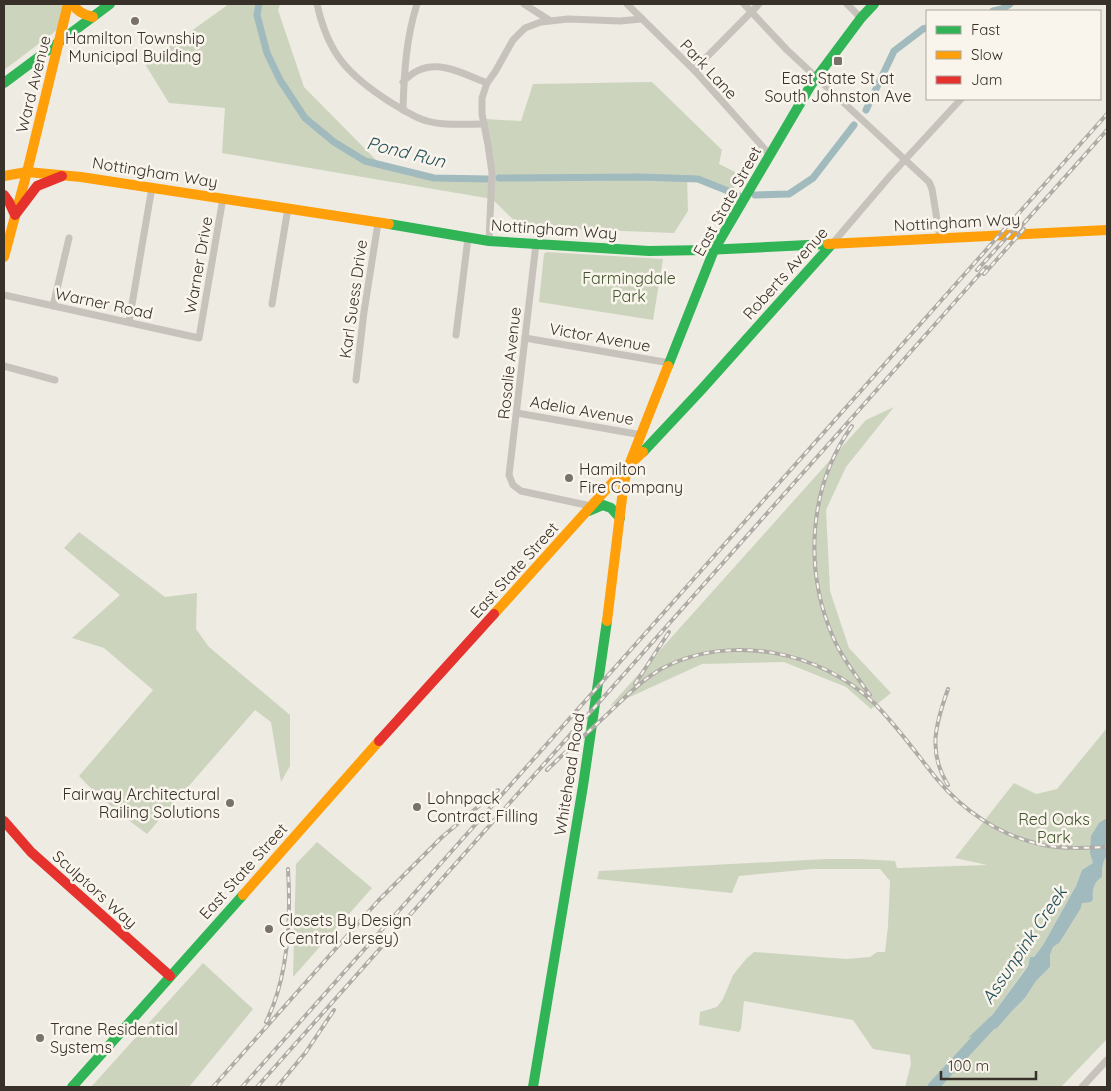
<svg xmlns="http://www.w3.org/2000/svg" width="1111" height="1091" viewBox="0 0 1111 1091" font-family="Quicksand,sans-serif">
  <rect width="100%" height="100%" fill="#eeebe3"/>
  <g fill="#ccd4be">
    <path d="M4,4H70L65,24L4,70Z"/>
    <path d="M229,4H280L278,10L304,87L379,163L440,179L492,177L485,119L521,121L533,84L652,82L722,150L719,164L741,175L731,193L687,176L688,211L674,233L521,227L492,199L222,153L225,108L169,103L145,64Z"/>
    <path d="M546,252L663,259L653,320L539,302L544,254Z"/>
    <path d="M894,407L846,467L826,510L830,591L849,648L891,693L871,709L846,687L784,662L702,664L610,706L866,420Z"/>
    <path d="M79,532L165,597L197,593L196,629L209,647L290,715V766L281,782L271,722L255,710L147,834C123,816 99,798 79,776L153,690L104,648L72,638L120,595L64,548Z"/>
    <path d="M1107,728V818L1094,863L1082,870L1076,886L1043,945L1034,957H1030L1028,965L993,1014L970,1037L1011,1012L1025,998L1036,981L1050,967V955L1053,947L1059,943L1063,937L1081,908L1082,902L1093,899C1092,890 1094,882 1102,877C1102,870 1102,862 1107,856V1039L1061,1087H905L911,1064L910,1055L873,1049L853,1020L744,1001L741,1029L739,1032L699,1025L700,1012L717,1007L723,999L733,975L746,959L754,952L846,959L870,957L877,952H885L888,926L890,881L880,869H812L739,876L732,893L597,879L599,871L826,859H860L895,861L897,868L987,865L955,858L1014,783L1036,794L1057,789Z"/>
    <path d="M317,842L372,888L293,977L296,864Z"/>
    <path d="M203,963L253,1009L189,1087H91Z"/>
  </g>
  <path fill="#a0babe" d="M1107,818V856C1102,862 1102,870 1102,877C1094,882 1092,890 1093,899L1091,902L1082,903L1081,908L1063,937L1059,943L1053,947L1050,955V967L1036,981L1025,998L1011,1012L997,1028L968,1038L993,1014L1028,966L1030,957H1034L1043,945L1076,886L1082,870L1093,863L1090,853L1091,836L1099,823Z"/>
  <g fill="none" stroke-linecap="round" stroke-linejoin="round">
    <g stroke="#a0babe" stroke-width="7">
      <path d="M259,4L257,15L267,53L280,80L305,118L334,142L365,161L434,178L488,179"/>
      <path d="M993,11L1002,9L1010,4"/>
      <path d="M866,110L894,51L923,29L927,28"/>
      <path d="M499,178L641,177L698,179L738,195"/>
      <path d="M755,195L789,194L813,178L854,125"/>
    </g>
    <path stroke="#a0babe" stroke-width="11" d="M933,1087L993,1022"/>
    <g stroke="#c7c3bc" stroke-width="7">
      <path d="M317,4C328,54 348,75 390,102C402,109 414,118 427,121C445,126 466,124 484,124"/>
      <path d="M524,4L549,20"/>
      <path d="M627,4L696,72L770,155"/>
      <path d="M744,4L787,50L929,182L932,189L940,238"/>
      <path d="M847,4L861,18"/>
      <path d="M694,70L759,4"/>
      <path d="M403,82C429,53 458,72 487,83"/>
      <path d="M403,110C404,74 406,38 417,4"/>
      <path d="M489,241L492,173L488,145L482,114V98L487,83L495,72L513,40L525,28L541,22L568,19L620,21L642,19"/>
      <path d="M536,244L509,475L513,485L521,491L591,506"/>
      <path d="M832,244L890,176L961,99"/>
      <path d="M4,295L199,338L223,198"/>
      <path d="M272,304L288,208"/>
      <path d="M53,306L69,238"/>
      <path d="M129,322L152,187"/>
      <path d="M456,335L468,238"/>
      <path d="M525,338L670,363"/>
      <path d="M4,366L55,380"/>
      <path d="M356,380L364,312L378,223"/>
      <path d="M517,413L642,435"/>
      <path d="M1082,1087L1107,1060"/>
    </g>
    <g stroke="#30b455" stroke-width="10">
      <path d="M4,83L110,4"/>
      <path d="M389,224L489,241L649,251L706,250L828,244"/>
      <path d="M668,366L714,250L811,85L861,18L874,4"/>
      <path d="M643,452L702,389L832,244"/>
      <path d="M589,511L603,505L611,508L620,518"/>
      <path d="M72,1087L243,895"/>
      <path d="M533,1087L583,786L607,621"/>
    </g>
    <g stroke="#ff9f0a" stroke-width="10">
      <path d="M73,4C77,12 84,15 93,17"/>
      <path d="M4,176L27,172L81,177L389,224"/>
      <path d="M828,244L1107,230"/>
      <path d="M4,257L27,172L68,4"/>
      <path d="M494,614L621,473L643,452"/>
      <path d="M607,621L624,482L629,465L668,366"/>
      <path d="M243,895L379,741"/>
    </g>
    <g stroke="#e5322d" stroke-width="10">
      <path d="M4,195L9,202L15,215L37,186L62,176"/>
      <path d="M379,741L494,614"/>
      <path d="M4,821L31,852L170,976"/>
    </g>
    <defs>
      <g id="rail">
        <path d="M1017,231L1107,130"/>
        <path d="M977,270L1019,224"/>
        <path d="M984,274L1024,229"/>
        <path d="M852,426C808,487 804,570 833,637C842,658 857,677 870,695"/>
        <path d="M635,684L669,632"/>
        <path d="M547,770C564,753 582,738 600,721C620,703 639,681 663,668C730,633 820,651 874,703C897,726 916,753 936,778C964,812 1001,836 1043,845C1064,849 1086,848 1107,847"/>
        <path d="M948,785C927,751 936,723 948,689"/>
        <path d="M266,1022C288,978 291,918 288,869"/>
        <path d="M213,1087L378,901L442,837L498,790"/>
        <path d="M242,1087L1107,114"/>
        <path d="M257,1087L986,267"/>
        <path d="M277,1087L306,1052L334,1010"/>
      </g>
    </defs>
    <use href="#rail" stroke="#afaba6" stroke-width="4"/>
    <use href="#rail" stroke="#faf5ec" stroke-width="2" stroke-dasharray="5.5" stroke-linecap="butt"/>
  </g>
  <g fill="#78726b" stroke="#faf5ec" stroke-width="2">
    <circle cx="135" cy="21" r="5"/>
    <rect x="833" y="56" width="10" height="10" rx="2.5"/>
    <circle cx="569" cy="478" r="5"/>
    <circle cx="230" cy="803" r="5"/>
    <circle cx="417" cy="807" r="5"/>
    <circle cx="269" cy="929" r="5"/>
    <circle cx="40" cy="1038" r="5"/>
  </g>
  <g text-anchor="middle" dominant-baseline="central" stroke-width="5" stroke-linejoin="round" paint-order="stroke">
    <g font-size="16" fill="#38312a" stroke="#faf5ec" text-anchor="start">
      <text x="135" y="38" text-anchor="middle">Hamilton Township<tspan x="135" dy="18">Municipal Building</tspan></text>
      <text x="838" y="78" text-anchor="middle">East State St at<tspan x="838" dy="18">South Johnston Ave</tspan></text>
      <text x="579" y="469">Hamilton<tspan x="579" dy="18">Fire Company</tspan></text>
      <text x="220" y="794" text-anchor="end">Fairway Architectural<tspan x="220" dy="18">Railing Solutions</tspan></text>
      <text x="427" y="798">Lohnpack<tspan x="427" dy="18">Contract Filling</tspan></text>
      <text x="279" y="920">Closets By Design<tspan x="279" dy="18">(Central Jersey)</tspan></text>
      <text x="50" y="1029">Trane Residential<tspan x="50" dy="18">Systems</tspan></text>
    </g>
    <g font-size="16" fill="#38312a" stroke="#faf5ec">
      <text transform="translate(709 69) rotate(47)">Park Lane</text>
      <text transform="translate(33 84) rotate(-76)">Ward Avenue</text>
      <text transform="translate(155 172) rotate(9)">Nottingham Way</text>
      <text transform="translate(727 201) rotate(-61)">East State Street</text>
      <text transform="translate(957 222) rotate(-3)">Nottingham Way</text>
      <text transform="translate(554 229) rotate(4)">Nottingham Way</text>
      <text transform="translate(198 265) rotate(-80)">Warner Drive</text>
      <text transform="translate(785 273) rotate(-48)">Roberts Avenue</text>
      <text transform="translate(353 299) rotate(-82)">Karl Suess Drive</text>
      <text transform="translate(104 303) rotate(12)">Warner Road</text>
      <text transform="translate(600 337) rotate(10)">Victor Avenue</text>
      <text transform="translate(509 363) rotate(-84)">Rosalie Avenue</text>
      <text transform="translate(582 410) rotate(10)">Adelia Avenue</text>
      <text transform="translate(514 570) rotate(-48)">East State Street</text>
      <text transform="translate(569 774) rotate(-81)">Whitehead Road</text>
      <text transform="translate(243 871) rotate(-48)">East State Street</text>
      <text transform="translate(95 889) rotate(42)">Sculptors Way</text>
    </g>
    <g font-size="16" fill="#42562f" stroke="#faf5ec">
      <text x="629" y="278">Farmingdale<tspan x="629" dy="18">Park</tspan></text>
      <text x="1054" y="819">Red Oaks<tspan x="1054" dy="18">Park</tspan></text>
    </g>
    <g font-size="18" font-style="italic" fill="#214d58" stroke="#faf5ec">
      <text transform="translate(406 152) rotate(14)">Pond Run</text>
      <text transform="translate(1024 945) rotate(-56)">Assunpink Creek</text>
    </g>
  </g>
  <rect width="1111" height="1091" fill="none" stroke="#38312a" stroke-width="10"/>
  <rect x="926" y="10" width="175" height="90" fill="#faf5ec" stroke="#aca79e"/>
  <rect x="936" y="26" width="25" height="8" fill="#30b455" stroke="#aca79e"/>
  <text x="971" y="35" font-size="15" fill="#38312a">Fast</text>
  <rect x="936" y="51" width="25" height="8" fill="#ff9f0a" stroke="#aca79e"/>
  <text x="971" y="60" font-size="15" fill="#38312a">Slow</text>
  <rect x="936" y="76" width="25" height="8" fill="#e5322d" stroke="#aca79e"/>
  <text x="971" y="85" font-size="15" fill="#38312a">Jam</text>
  <path d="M941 1071v8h95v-8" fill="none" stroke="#38312a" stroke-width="2.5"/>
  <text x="948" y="1071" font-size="15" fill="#38312a" stroke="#faf5ec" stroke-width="4" paint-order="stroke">100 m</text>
</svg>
